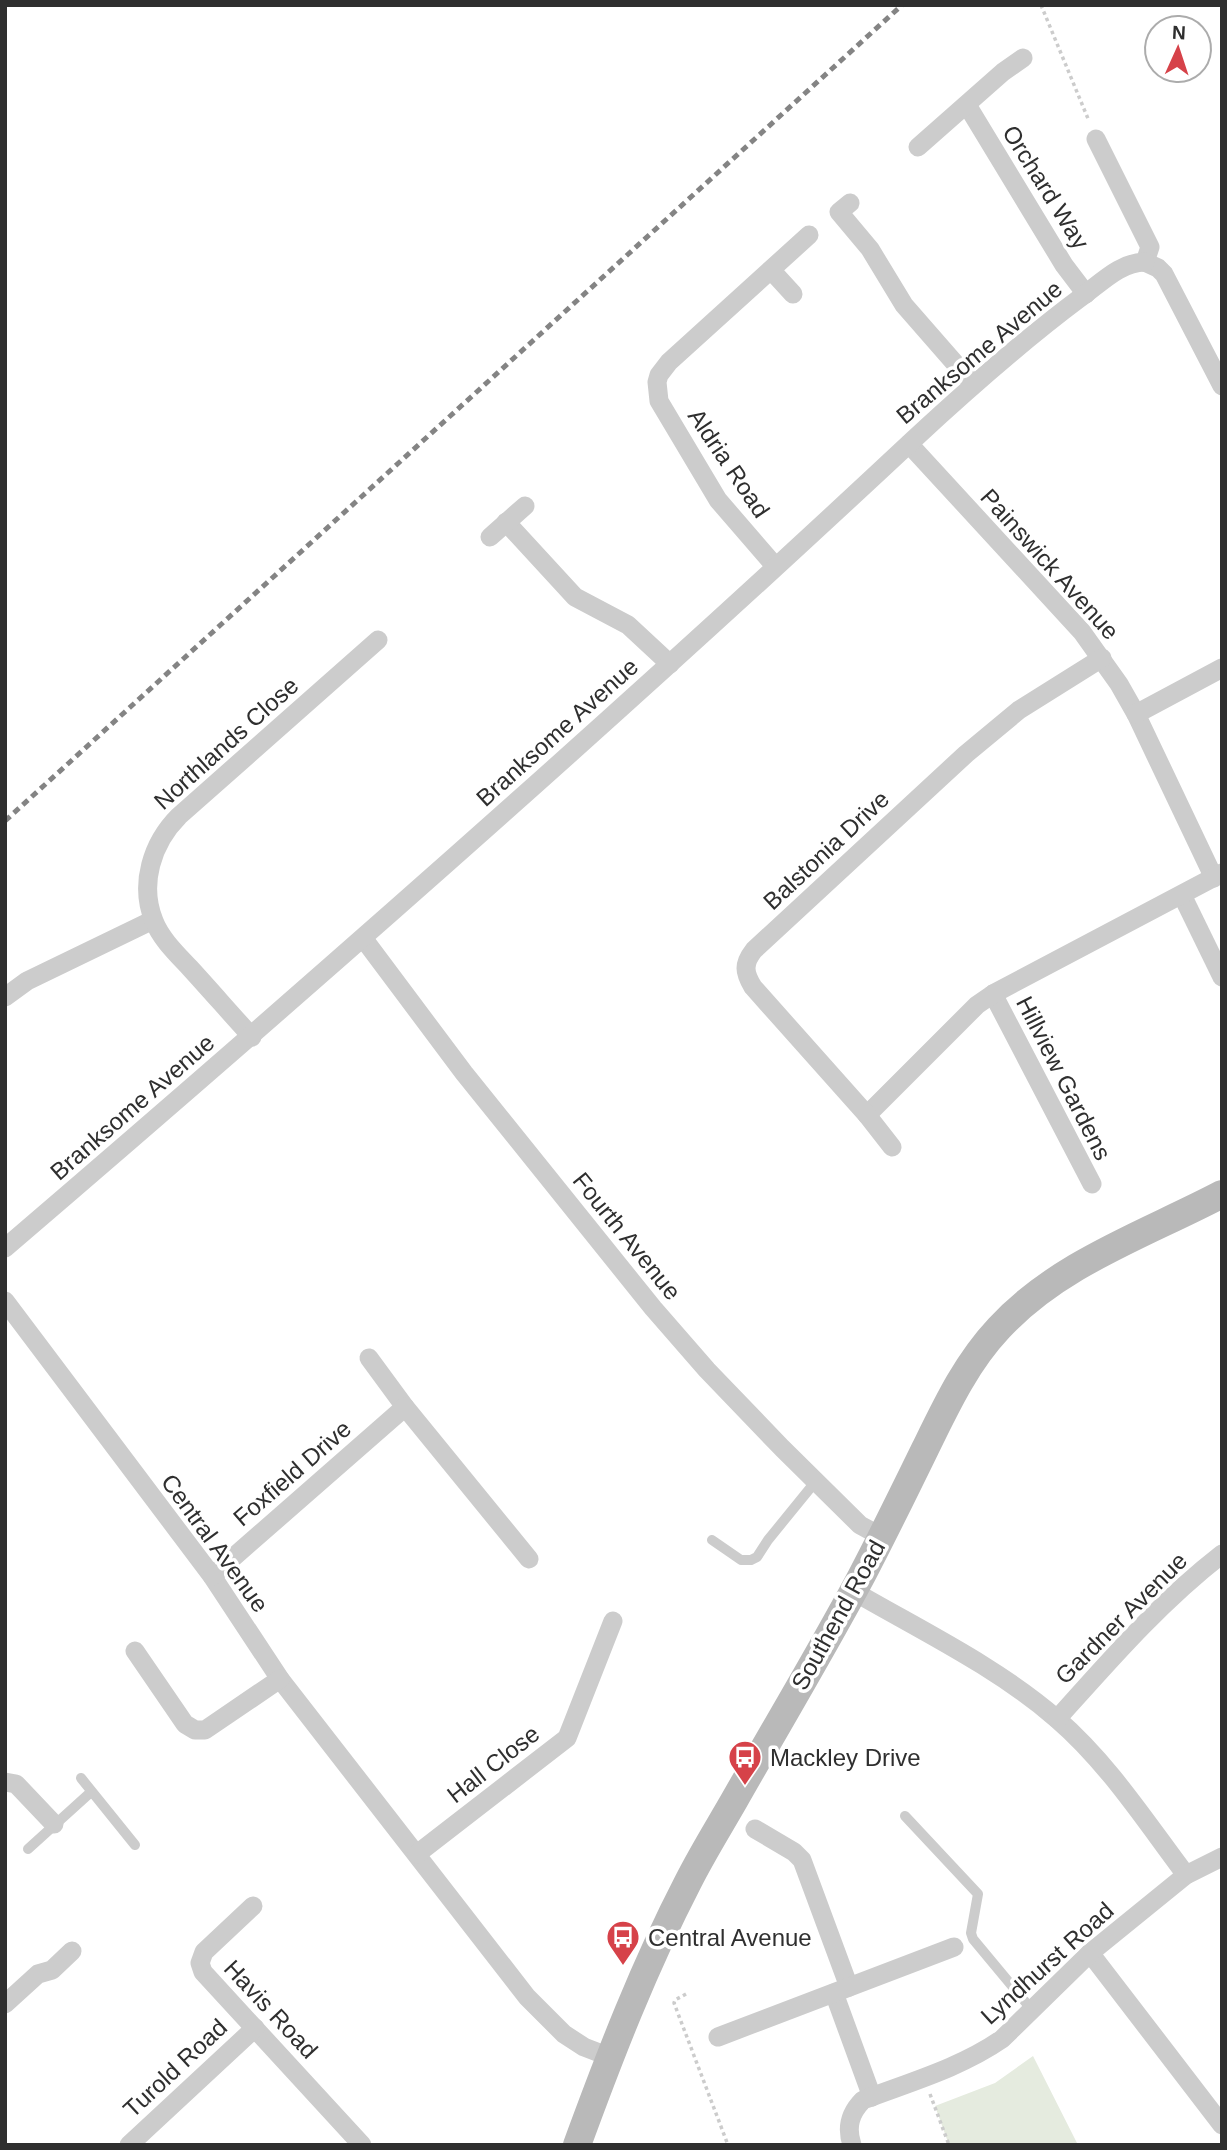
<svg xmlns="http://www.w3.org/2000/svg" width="1227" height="2150" viewBox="0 0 1227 2150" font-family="Helvetica,sans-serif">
  <rect width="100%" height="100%" fill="#fff"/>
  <path fill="#e5ebdf" d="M1033,2056L1078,2145H949L935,2106L995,2083Z"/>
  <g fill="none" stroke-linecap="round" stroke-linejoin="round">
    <g stroke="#ccc" stroke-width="3.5" stroke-dasharray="3.5 3.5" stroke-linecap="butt">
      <path d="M1041,5L1089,121"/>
      <path d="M686,1994L675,2000L674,2003L728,2145"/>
      <path d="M930,2094L949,2145"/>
    </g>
    <g stroke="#ccc" stroke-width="10">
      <path d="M712,1540L741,1560H751L757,1557L768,1540L816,1481"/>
      <path d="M81,1778L135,1845"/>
      <path d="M905,1816L978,1894L971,1933L973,1939L1032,2010"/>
      <path d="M28,1849L91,1792"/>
    </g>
    <g stroke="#ccc" stroke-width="19">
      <path d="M967,105L1064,265L1086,294"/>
      <path d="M1096,139L1150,247L1145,262"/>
      <path d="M918,147L1003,72L1023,58"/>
      <path d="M850,203L839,212L870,249L904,305L973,384"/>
      <path d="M1145,262L1158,268L1164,274L1222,386"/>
      <path d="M771,270L793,294"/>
      <path d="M909,444L1082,632L1119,684L1136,714L1214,878"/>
      <path d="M506,522L575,597L628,625L670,664"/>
      <path d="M490,537L525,506"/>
      <path d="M775,566L718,500L659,401L657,382L659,375L669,362L809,235"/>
      <path d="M1136,714L1222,668"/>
      <path d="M1182,895L1222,977"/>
      <path d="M363,938L464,1073L653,1308L707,1370L782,1448L860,1525L882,1537"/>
      <path d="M993,994L1092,1184"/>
      <path d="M5,997L27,981L153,920"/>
      <path d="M252,1037C231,1014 211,991 190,968C177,954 161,939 154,921C139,884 152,843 179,816L378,640"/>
      <path d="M867,1115L977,1005L993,994L1222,873"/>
      <path d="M892,1147L867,1115L753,987C744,972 743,964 754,950L966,754L1019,710L1102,658"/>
      <path d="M5,1248C313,984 617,717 913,440C967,390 1021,342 1080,298C1100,284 1120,262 1145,262"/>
      <path d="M5,1301L212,1576L280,1679L527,1997L564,2034L584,2047L610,2057"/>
      <path d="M369,1358L405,1407"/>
      <path d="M212,1576L405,1407L529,1559"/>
      <path d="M853,1591C922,1631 997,1667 1057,1719C1108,1763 1146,1822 1186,1875"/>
      <path d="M135,1651L185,1724L195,1730H205L280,1679"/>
      <path d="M1057,1719C1109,1661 1160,1602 1222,1554"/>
      <path d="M5,1782L16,1784L54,1824"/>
      <path d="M755,1829L794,1852L802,1860L849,1987"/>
      <path d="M417,1854L567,1738L613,1621"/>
      <path d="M253,1906L204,1952L200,1963L203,1972L362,2145"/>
      <path d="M1090,1953L1222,2125"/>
      <path d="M834,1993L872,2097"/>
      <path d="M5,2004L38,1974L52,1970L72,1951"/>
      <path d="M718,2037L954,1947"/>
      <path d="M129,2145L255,2028"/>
      <path d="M852,2145C846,2127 850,2113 863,2100C910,2082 960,2068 1002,2039L1090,1953L1186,1875L1222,1857"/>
    </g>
    <path stroke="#b9b9b9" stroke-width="28" d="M577,2145C610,2055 644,1967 688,1882C702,1854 719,1827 735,1799C777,1725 821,1652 861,1577C883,1535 904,1492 925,1449C946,1406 966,1363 999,1328C1059,1263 1146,1234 1222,1194"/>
    <path stroke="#848484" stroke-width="5" stroke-dasharray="7 5" stroke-linecap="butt" d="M5,821L902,5"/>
  </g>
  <defs>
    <symbol id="bus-pin" viewBox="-11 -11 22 30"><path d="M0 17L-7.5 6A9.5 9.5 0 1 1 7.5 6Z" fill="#d64249" stroke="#fff"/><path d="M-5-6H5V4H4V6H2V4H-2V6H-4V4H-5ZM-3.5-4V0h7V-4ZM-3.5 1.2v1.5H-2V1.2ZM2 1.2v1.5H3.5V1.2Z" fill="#fff"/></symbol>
  </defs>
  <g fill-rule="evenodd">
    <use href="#bus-pin" x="726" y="1738" width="38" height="52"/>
    <use href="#bus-pin" x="604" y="1918" width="38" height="52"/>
  </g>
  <g text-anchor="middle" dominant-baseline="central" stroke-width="7" stroke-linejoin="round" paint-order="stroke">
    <g font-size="24" fill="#2f2f2f" stroke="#fff">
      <text transform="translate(1046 187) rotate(58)">Orchard Way</text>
      <text transform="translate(979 352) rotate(-40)">Branksome Avenue</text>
      <text transform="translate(729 463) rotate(56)">Aldria Road</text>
      <text transform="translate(1050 564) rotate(48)">Painswick Avenue</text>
      <text transform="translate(557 732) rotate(-42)">Branksome Avenue</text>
      <text transform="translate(226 743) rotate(-42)">Northlands Close</text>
      <text transform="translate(826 850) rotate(-43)">Balstonia Drive</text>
      <text transform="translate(1064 1078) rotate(63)">Hillview Gardens</text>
      <text transform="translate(132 1107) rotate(-41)">Branksome Avenue</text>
      <text transform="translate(627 1236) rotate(51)">Fourth Avenue</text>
      <text transform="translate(292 1473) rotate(-41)">Foxfield Drive</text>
      <text transform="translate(215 1543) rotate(54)">Central Avenue</text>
      <text transform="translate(838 1615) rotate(-61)">Southend Road</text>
      <text transform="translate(1121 1618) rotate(-45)">Gardner Avenue</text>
      <text transform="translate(493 1764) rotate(-38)">Hall Close</text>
      <text transform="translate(1047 1963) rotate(-42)">Lyndhurst Road</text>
      <text transform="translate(271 2009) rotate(47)">Havis Road</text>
      <text transform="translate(175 2068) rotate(-43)">Turold Road</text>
    </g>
    <g font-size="24" fill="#2f2f2f" stroke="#fff" text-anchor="start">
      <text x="770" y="1757">Mackley Drive</text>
      <text x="648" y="1937">Central Avenue</text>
    </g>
  </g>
  <rect width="1227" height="2150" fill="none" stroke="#2f2f2f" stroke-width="14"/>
  <g transform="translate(1178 49) rotate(3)"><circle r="33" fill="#ffffff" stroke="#acacac" stroke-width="2"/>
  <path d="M0-5L12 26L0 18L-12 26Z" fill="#d64249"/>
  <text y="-10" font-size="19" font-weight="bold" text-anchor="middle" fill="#2f2f2f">N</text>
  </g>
</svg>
